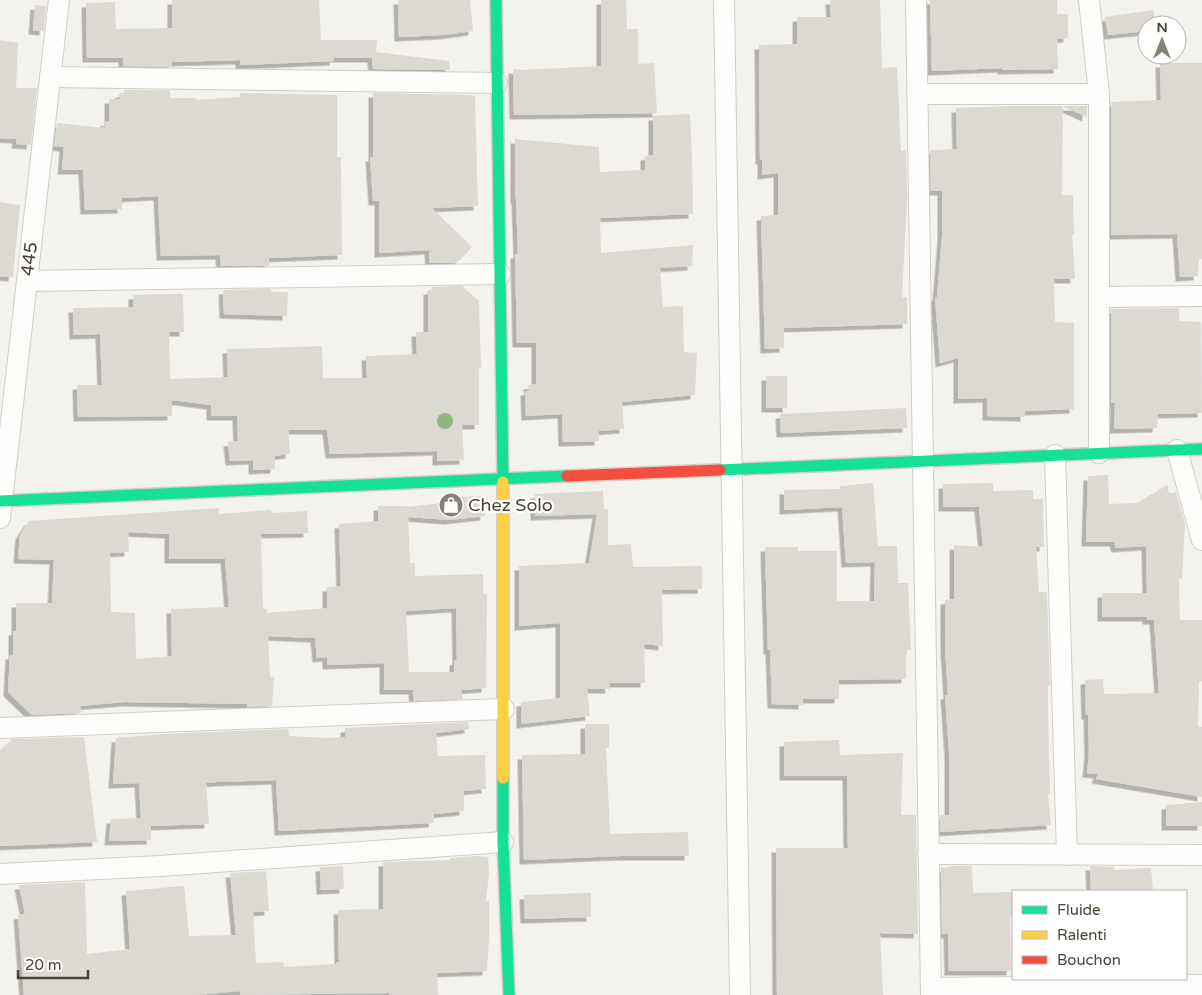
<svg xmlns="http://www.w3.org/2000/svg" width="1202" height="995" viewBox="0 0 1202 995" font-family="'Varela Round',sans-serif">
  <defs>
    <filter id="shadow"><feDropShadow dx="-4.5" dy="4.5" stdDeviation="0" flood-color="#0004"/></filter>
  </defs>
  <rect width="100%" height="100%" fill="#f3f2ec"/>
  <g fill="#dbd9d2" fill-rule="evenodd" filter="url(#shadow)">
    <path d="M172,0H319L321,40H377L376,52L449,61L450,70L373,69L372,58H334V61L240,65V60L172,62L171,67L123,66V58H87L86,3L115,2L116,29L172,28Z"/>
    <path d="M398,0H470L473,31L443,35L399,37Z"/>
    <path d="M601,0H626L627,29H638V64L654,63L657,113L514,115L513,69L523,70L601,66Z"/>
    <path d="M830,0H880L882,68L897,67L901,151L906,150L907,198L902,297H907V324L784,328V348L765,349L761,216L778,215V173L762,175V160H760L759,45L797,44V17H831Z"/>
    <path d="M930,0H1057V14H1068V38L1057,39L1058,69L1002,70V68L932,71Z"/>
    <path d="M35,5L46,6L44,31L33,30Z"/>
    <path d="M1153,10L1156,25H1147V31L1108,35L1105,17Z"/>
    <path d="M0,40L18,43L16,88H37L31,145L16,144L17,139L0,138Z"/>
    <path d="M1160,63H1202V259H1199L1198,276L1180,277L1177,234L1111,235V102L1161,100Z"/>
    <path d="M124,90H170V98H196V100L240,97V93L337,95V157H341L342,255L269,258V266H221L220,255L161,256L158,196L122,198V209L85,210L83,170H62L64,147L54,146L57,123L105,128V121L109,122V99H120V93H124Z"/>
    <path d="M373,93L471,95L475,97L478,206L432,208L472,247L456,263H430L429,250L379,253V201H373L370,157H373Z"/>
    <path d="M1011,106H1063L1062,195H1073L1074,235H1072L1075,279H1054L1055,322L1074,323V409L1025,411V417L987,416V398L958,399V358L940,363L935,297H937L942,237V191H931L930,150L957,149L956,108Z"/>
    <path d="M1064,106H1087V117L1064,107Z"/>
    <path d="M690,114L692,155L693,214L600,218L601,253L693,245L692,266L660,268L663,307L683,306L684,352L697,353L695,395L622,402L624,429L599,431V441L563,442L562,414L526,416L525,391H529L528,385L536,384V343H517L515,254H518L516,199H515V139L599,147L600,172L645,170V156L653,155V116Z"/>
    <path d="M0,202L20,205L13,277L0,276Z"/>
    <path d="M462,286L479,301L481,369H479V425H462L464,460L437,461V451L330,454L327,430H288L290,454L275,456V469L253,470V460L230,461L228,442L238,441L237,416H211V405L172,400V416L78,417L77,385H102L100,334L74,335L73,308L133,307V295L183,294L184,332H169L170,379L228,377L227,349L322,346L323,378H367L366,356L417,354L416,332H428V290H432V287Z"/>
    <path d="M271,289V292H288L287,316L224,314L223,290Z"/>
    <path d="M1179,308V321L1201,322L1202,413L1158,414L1157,428L1114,429L1115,403H1111V309Z"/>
    <rect x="766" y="376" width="21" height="32"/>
    <path d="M906,408L907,428L781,433L780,414Z"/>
    <path d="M1108,475L1109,504L1137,503L1167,485L1169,493L1176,492L1185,523L1182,579H1179L1180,620H1202V681L1199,682L1198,727H1202V797L1096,779L1098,774L1087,773L1089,752L1088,715H1086L1085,680L1103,679L1104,694L1159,693L1154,620H1147V617H1102V593H1147L1146,546L1116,548L1114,542H1086L1088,476Z"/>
    <path d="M873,483L878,546H897L898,583H908L911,650H906V679L839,680V699H803V705L772,704L770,650H768L765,547H798V551H837V601H874L875,562L846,563L842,507L784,510V490L840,489V486Z"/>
    <path d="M993,483V491L1033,490V499H1043L1044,547H1036L1039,592H1047L1050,685L1048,686V714L1050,794H1048L1051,825L940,832V815H949V752L945,695H948L945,648V600L954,599V545L983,547L979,507H943V484Z"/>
    <path d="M603,491L604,509H608V545L631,544L633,567L702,566V589L662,590L663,646L644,644L645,683H609L610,689H587L590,716L521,724V702L560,698V623L519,626V566L589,563L597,514L535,516V494Z"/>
    <path d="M482,496L485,516L449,520L408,517L410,563H415V576L483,574V594H487L486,688L461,690L463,699L414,701L413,690H384V663L327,665V657L317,658L315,638L268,636L270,677H274L272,706L248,707L247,704L125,702L80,706L81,713L32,715L8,692L10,655H13V631H16V603H52L54,560L18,559L20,535L29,521L219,508V514L271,510V513L307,511L308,533L261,534L263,609H267V613L327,608V587L341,586L339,524L378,521V506H407V507L459,501V497ZM128,532L169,534V559H225L229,607L171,609L172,656L136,659L135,613L111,612L110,553L129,552ZM456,608L457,660L454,661V672H409L406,611Z"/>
    <path d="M468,722L469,729L436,733L438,756L485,755L486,789L464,791V811L434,814L433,823L279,831L276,780L217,782L206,783L209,824L151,826V840L109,841L111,819L141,818L139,783L113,784L116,738L164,734L288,729L289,736L327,738L345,737V728Z"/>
    <path d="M585,724H609V748H606L610,834L688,832L689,856H620L524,860L522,755L585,754Z"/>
    <path d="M84,737L97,842L0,846V751L12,739Z"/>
    <path d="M839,740L840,755L903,753L901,815H916L918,934L880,933L883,995H777L776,848H848L847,776H784V742Z"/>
    <path d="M1202,802V826H1166V805Z"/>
    <path d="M477,856L488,857L489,874L486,901H489V939L487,971L437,973L438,995H389V993L240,995V991L197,995H24L18,915L25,914L19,885L85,882L87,954L130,949L126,891L184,886L189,936L236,935L230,873L266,871L269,911L253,912L256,963L283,962L284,967L336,964V962H339L338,910L383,909V862L450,860V858Z"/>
    <path d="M343,866L344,889L321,890L320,867Z"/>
    <path d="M954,866H972L973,893L1013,892V917H1010L1011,971H949L948,934H942L941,868Z"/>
    <path d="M1090,866L1114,867V870L1151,868L1153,891H1091Z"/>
    <path d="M591,893V917L525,919L524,895Z"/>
  </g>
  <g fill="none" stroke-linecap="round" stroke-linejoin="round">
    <defs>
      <g id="street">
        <path d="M724,0L740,995"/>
        <path d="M916,0L931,995"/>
        <path d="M1089,0L1099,94V453"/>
        <path d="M50,77L497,83"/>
        <path d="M917,94H1099"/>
        <path d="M27,281L500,274"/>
        <path d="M1099,297L1202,296"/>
        <path d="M1177,450L1202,540"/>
        <path d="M1055,455L1067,855"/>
        <path d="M0,518L59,0"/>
        <path d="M0,728L504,709"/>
        <path d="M928,854L1202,855"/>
        <path d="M0,874L160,866L503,842"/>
        <path d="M931,988L1202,985"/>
      </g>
      <g id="fast">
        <path d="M496,0L503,482"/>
        <path d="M720,470L1202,449"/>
        <path d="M0,501L567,476"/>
        <path d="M503,778V842L509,995"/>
      </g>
      <path id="slow" d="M503,482V778"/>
      <path id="jam" d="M567,476L720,470"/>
    </defs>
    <use href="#street" stroke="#d0cec8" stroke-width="22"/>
    <use href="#fast" stroke="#d3cfc2" stroke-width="14"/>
    <use href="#slow" stroke="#d3cfc2" stroke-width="14"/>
    <use href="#jam" stroke="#d3cfc2" stroke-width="14"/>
    <use href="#street" stroke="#fdfdfc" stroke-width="20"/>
    <use href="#fast" stroke="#16e098" stroke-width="11"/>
    <use href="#slow" stroke="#ffcf43" stroke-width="11"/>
    <use href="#jam" stroke="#f24e42" stroke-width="11"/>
  </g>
  <circle fill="#92b67d" cx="445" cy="421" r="8"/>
  <defs>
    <symbol id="shop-disc" viewBox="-11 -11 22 22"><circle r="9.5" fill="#868176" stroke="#fff"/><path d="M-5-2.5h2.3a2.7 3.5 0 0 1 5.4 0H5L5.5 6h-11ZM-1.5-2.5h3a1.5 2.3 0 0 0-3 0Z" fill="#fff"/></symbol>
  </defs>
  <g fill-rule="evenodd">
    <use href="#shop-disc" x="437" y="491" width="28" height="28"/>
  </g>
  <g text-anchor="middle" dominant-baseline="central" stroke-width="4.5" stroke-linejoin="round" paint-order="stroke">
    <g font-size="18" fill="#4b4436" stroke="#fff">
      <text transform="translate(29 259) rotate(-83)">445</text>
    </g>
    <g font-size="18" fill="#4b4436" stroke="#fff" text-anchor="start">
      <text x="468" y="505">Chez Solo</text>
    </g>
  </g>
  <rect x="1012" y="890" width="175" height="90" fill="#ffffff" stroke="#b7b4af"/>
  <rect x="1022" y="906" width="25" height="8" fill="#16e098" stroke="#b7b4af"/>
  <text x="1057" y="915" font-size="15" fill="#4b4436">Fluide</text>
  <rect x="1022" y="931" width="25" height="8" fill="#ffcf43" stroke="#b7b4af"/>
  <text x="1057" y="940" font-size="15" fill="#4b4436">Ralenti</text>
  <rect x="1022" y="956" width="25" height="8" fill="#f24e42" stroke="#b7b4af"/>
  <text x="1057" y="965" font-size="15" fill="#4b4436">Bouchon</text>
  <g transform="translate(1162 40)"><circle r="24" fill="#ffffff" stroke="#b7b4af"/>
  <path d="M0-4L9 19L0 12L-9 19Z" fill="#868176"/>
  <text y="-8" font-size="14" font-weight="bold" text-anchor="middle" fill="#4b4436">N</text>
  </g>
  <path d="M18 970v8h70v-8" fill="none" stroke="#4b4436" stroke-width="2.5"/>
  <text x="25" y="970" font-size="15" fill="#4b4436" stroke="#ffffff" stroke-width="4" paint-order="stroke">20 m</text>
</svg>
